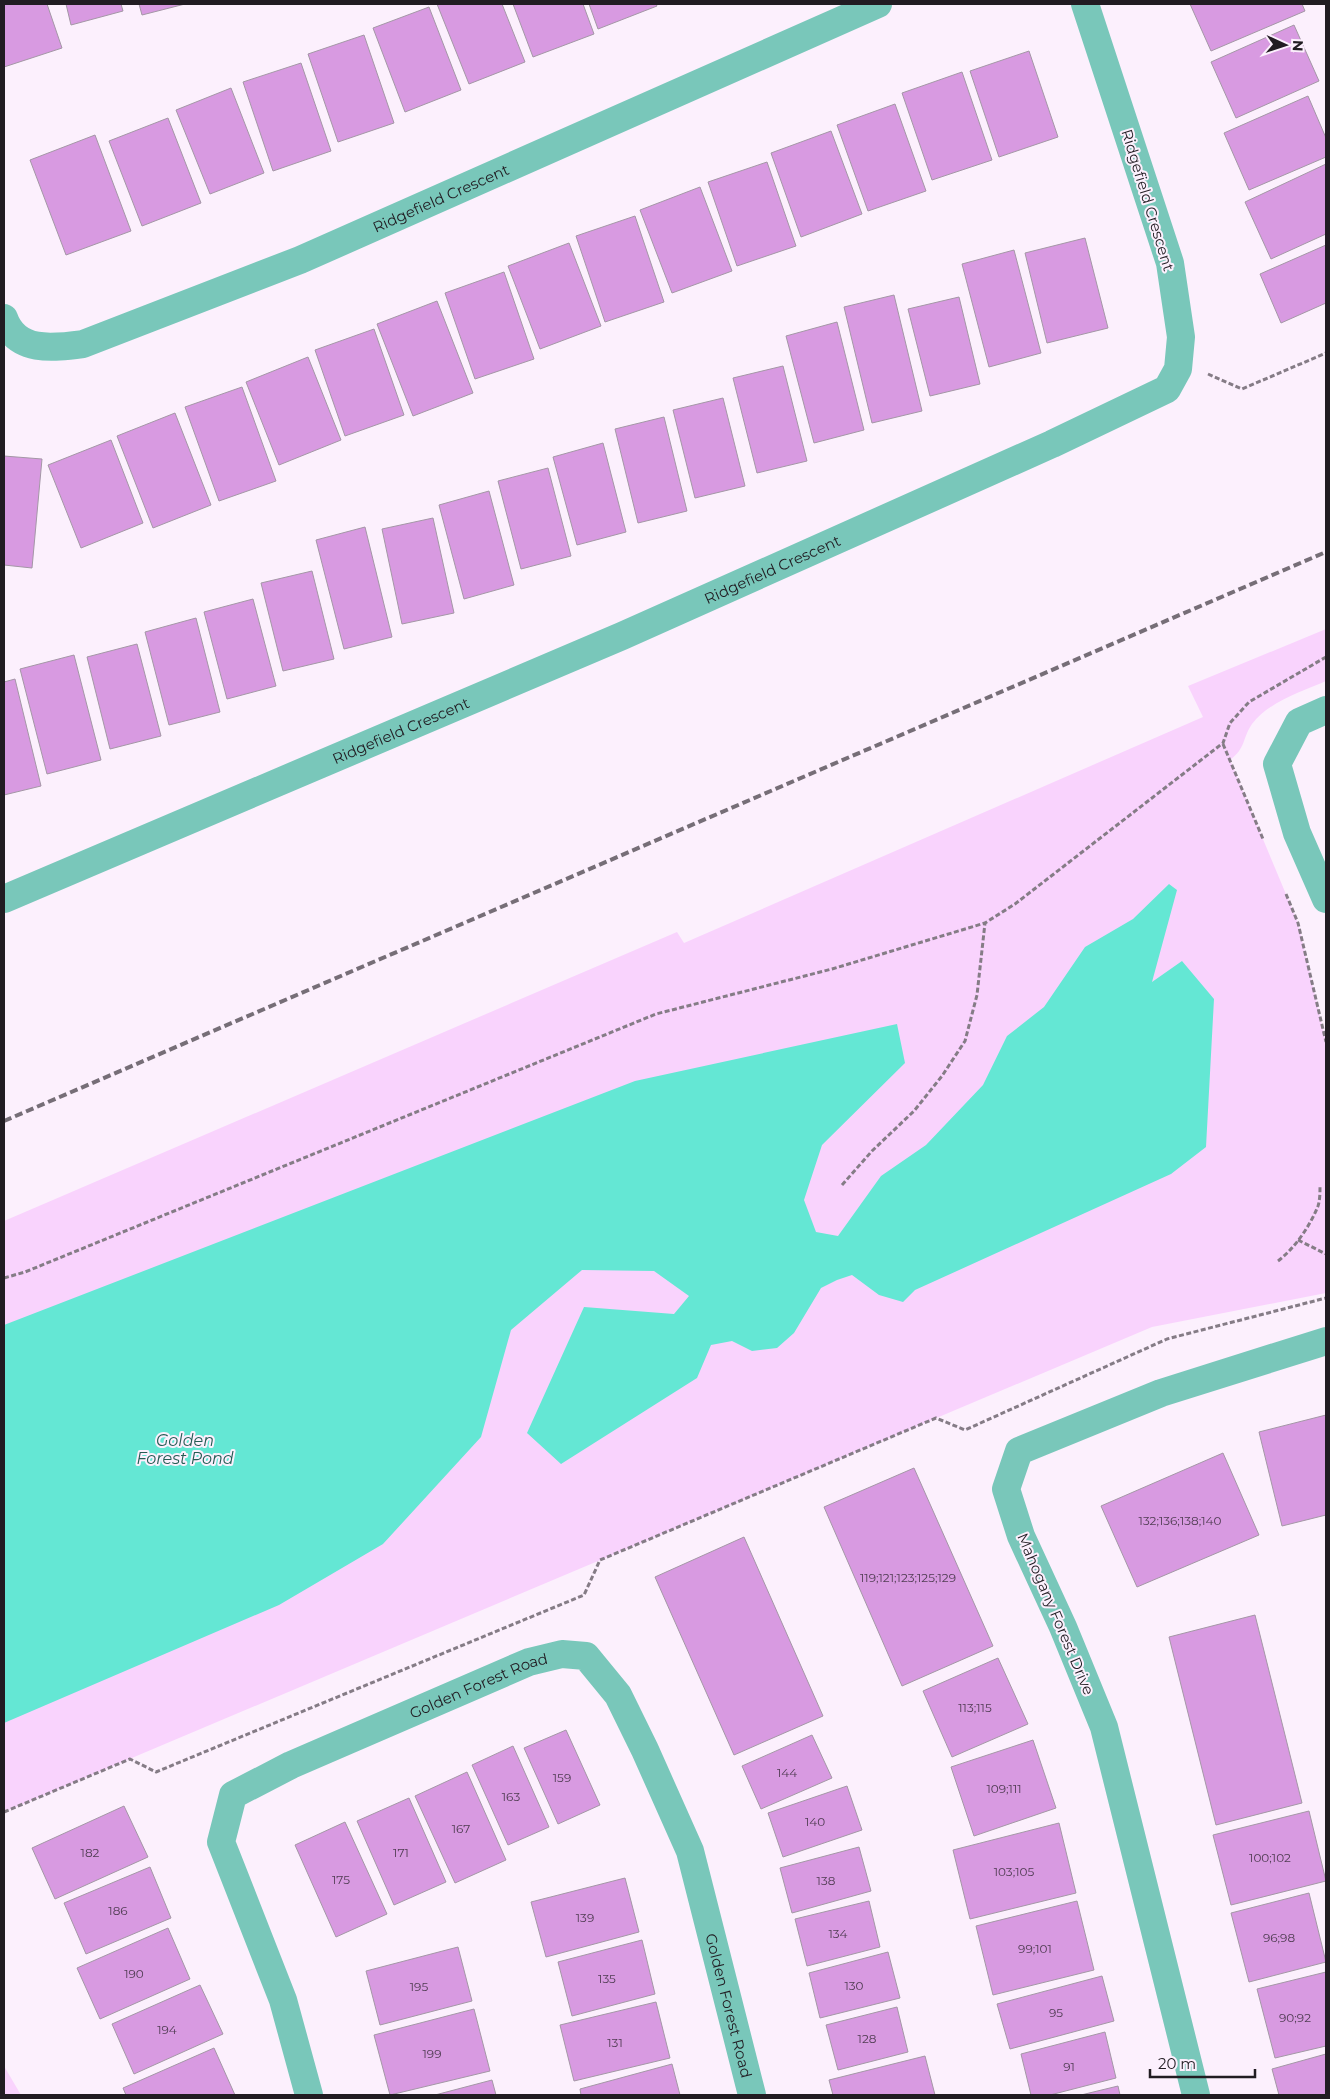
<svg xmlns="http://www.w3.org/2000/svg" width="1330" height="2099" viewBox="0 0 1330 2099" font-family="Montserrat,sans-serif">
  <rect width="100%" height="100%" fill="#fcf0fd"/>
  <g fill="#f9d3fd">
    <path d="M1326,629V681C1301,692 1270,701 1252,724C1242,739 1246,748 1230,760L1298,923L1326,1042V1293L1152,1327L4,1812V1221L677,932L684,943L1203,717L1188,686Z"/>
    <path d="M4,2066L21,2095H4Z"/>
  </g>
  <path fill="#64e7d4" d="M1169,884L1177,890L1152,982L1182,961L1214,999L1206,1147L1171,1174L915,1290L903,1302L879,1295L852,1275L837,1280L821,1288L794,1333L777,1348L752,1351L732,1341L711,1345L697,1378L561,1464L527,1433L584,1307L674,1314L689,1296L654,1271L582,1270L511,1330L481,1437L383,1544L279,1605L4,1723V1325L635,1081L897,1024L905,1063L822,1145L804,1200L816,1232L838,1236L881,1176L926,1145L983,1085L1007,1036L1044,1007L1085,947L1133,919Z"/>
  <g fill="#d89ae1" stroke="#a497a6">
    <path d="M4,4H47L62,48L4,67Z"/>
    <path d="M66,4H121L123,11L71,25Z"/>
    <path d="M139,4H185L142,15Z"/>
    <path d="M437,4H502L525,62L469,84Z"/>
    <path d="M513,4H583L594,34L533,57Z"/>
    <path d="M589,4H656L657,6L598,29Z"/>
    <path d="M1190,4H1302L1305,11L1211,51Z"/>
    <path d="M429,7L461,90L405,112L373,28Z"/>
    <path d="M1294,25L1319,81L1236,118L1211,62Z"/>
    <path d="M364,35L394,123L338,142L308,54Z"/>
    <path d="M1029,51L1058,137L999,157L970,71Z"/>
    <path d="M301,63L331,151L273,171L243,82Z"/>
    <path d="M962,72L992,160L932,180L902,93Z"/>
    <path d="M231,88L264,173L210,194L176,110Z"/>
    <path d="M1308,96L1326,138V157L1249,190L1224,133Z"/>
    <path d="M895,104L926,191L868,211L837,125Z"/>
    <path d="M168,118L201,203L142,226L109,141Z"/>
    <path d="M831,131L862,214L801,237L771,153Z"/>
    <path d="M95,135L131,231L66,255L30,160Z"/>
    <path d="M767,162L796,246L737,266L708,182Z"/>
    <path d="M1326,164V234L1271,259L1245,202Z"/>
    <path d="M700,187L732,271L672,293L640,210Z"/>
    <path d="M635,216L664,302L605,322L576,236Z"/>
    <path d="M1085,238L1108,328L1047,343L1025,253Z"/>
    <path d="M569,243L601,326L540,349L508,266Z"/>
    <path d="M1326,245V303L1281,323L1260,274Z"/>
    <path d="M1014,250L1041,353L989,367L962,264Z"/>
    <path d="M504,272L534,359L475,379L445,293Z"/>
    <path d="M894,295L922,411L872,423L844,307Z"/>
    <path d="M959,297L980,384L930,396L908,309Z"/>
    <path d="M437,301L473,393L413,416L377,324Z"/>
    <path d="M837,322L864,430L814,443L786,336Z"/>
    <path d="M374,329L404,415L345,436L315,350Z"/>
    <path d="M308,357L341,440L279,465L246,382Z"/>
    <path d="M783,366L807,461L757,473L733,378Z"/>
    <path d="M242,387L276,481L219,501L185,407Z"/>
    <path d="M723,398L745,486L695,498L673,410Z"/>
    <path d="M175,413L211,505L153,528L117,436Z"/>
    <path d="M664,417L687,511L638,523L615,429Z"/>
    <path d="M111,440L143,523L81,548L48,465Z"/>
    <path d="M603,443L626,532L577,545L553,457Z"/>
    <path d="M4,456L42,459L32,568L4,565Z"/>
    <path d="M548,468L571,556L521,569L498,481Z"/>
    <path d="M489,491L514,585L464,599L439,505Z"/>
    <path d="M433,518L454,613L402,624L382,529Z"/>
    <path d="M365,527L392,637L344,649L316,540Z"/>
    <path d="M312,571L334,659L283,671L261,583Z"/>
    <path d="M253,599L276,686L227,699L204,612Z"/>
    <path d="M196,618L220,712L169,725L145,632Z"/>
    <path d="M137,644L161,736L110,749L87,657Z"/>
    <path d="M74,655L101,760L47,774L20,669Z"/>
    <path d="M15,679L41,786L4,795V682Z"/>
    <path d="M1326,1415V1515L1282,1526L1259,1432Z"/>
    <path d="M1223,1453L1259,1535L1137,1587L1101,1506Z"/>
    <path d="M914,1468L993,1646L902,1686L824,1507Z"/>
    <path d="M744,1537L823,1716L734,1755L655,1577Z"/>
    <path d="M1255,1615L1302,1803L1216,1825L1169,1637Z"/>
    <path d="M998,1658L1028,1724L952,1757L923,1691Z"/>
    <path d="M566,1730L600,1805L558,1824L524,1748Z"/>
    <path d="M812,1735L832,1778L761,1809L742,1766Z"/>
    <path d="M1033,1740L1056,1808L974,1836L951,1767Z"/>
    <path d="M513,1746L549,1827L508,1845L472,1765Z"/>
    <path d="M467,1772L506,1860L455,1883L415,1796Z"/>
    <path d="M847,1786L862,1830L783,1857L768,1813Z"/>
    <path d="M409,1798L446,1882L394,1905L357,1821Z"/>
    <path d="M124,1806L148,1857L55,1899L32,1848Z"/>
    <path d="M1309,1811L1326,1881L1231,1905L1213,1835Z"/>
    <path d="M345,1822L387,1914L336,1937L295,1845Z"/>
    <path d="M1059,1823L1076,1893L970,1919L953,1850Z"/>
    <path d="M859,1847L871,1891L792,1913L780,1868Z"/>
    <path d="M150,1867L171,1918L86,1954L64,1903Z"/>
    <path d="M625,1878L639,1932L546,1957L531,1902Z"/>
    <path d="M1309,1893L1326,1962L1249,1982L1231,1913Z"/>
    <path d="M869,1901L880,1947L807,1966L795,1919Z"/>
    <path d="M1077,1901L1094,1970L993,1995L976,1926Z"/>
    <path d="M168,1928L190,1979L100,2019L77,1968Z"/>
    <path d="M642,1940L655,1994L572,2016L558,1962Z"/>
    <path d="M458,1947L472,2001L380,2025L366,1971Z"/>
    <path d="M888,1952L900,1998L820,2018L809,1973Z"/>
    <path d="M1326,1972V2046L1275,2058L1257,1989Z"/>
    <path d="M1102,1976L1114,2021L1010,2049L997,2004Z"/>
    <path d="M200,1985L223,2034L134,2074L112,2024Z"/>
    <path d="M656,2002L670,2058L574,2081L560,2025Z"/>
    <path d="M897,2007L908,2052L838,2070L826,2025Z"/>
    <path d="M474,2009L490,2071L390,2095L374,2035Z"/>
    <path d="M1105,2032L1116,2078L1050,2095H1031L1021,2054Z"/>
    <path d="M214,2048L235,2095H126L123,2088Z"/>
    <path d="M1326,2054V2095H1279L1272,2069Z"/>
    <path d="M925,2056L935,2095H833L829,2080Z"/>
    <path d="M672,2064L680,2095H581L580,2089Z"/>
    <path d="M492,2080L496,2095H435Z"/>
    <path d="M1118,2086L1120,2095H1081Z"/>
  </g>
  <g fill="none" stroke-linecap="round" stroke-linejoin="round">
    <g stroke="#857c86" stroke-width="3" stroke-dasharray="5 2.5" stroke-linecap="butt">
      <path d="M1208,374L1242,389L1326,353"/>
      <path d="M1223,744L1263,839"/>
      <path d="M1286,894L1298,923L1326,1042"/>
      <path d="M842,1185L872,1151L914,1111L942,1076L965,1041L977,995L985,923"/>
      <path d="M1298,1240L1326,1254"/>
      <path d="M1278,1261C1295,1248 1310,1226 1318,1206C1320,1200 1320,1192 1320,1186"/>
      <path d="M4,1278L25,1272L656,1014L832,969L985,923L1015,904L1223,743L1230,723L1249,702L1326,657"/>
      <path d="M4,1812L130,1759L156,1772L584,1595L600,1560L936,1418L965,1430L1167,1339L1326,1298"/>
    </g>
    <g stroke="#79c7ba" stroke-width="28">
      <path id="s1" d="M4,318C16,353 53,348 83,344L300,260L878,4"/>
      <path d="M1326,710L1299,722L1277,764L1297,833L1326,899"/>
      <path id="s2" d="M4,899L622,636L1052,444L1167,389L1178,369L1181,337L1170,263L1085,4"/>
      <path id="s3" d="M309,2095L283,2000L221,1842L233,1795L291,1765L529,1662L562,1654L586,1656L618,1695L645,1750L690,1851L752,2095"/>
      <path d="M1196,2095L1104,1727L1063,1627L1021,1536L1006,1489L1019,1451L1161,1393L1326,1341"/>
    </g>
    <path stroke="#766e77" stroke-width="4" stroke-dasharray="8 4" stroke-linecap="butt" d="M4,1121L1326,552"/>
  </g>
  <g text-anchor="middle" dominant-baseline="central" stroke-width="4" stroke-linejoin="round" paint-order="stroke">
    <g font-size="12" fill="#4f3c52">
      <text x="1180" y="1520">132;136;138;140</text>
      <text x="908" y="1577">119;121;123;125;129</text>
      <text x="975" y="1707">113;115</text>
      <text x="787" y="1772">144</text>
      <text x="562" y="1777">159</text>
      <text x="1004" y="1788">109;111</text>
      <text x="511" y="1796">163</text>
      <text x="815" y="1821">140</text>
      <text x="461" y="1828">167</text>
      <text x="90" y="1852">182</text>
      <text x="401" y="1852">171</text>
      <text x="1270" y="1857">100;102</text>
      <text x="1014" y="1871">103;105</text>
      <text x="341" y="1879">175</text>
      <text x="826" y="1880">138</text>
      <text x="118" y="1910">186</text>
      <text x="585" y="1917">139</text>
      <text x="838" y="1933">134</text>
      <text x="1279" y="1937">96;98</text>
      <text x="1035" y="1948">99;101</text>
      <text x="134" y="1973">190</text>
      <text x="607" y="1978">135</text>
      <text x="854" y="1985">130</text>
      <text x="419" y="1986">195</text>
      <text x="1056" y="2012">95</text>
      <text x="1295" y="2017">90;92</text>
      <text x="167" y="2029">194</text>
      <text x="867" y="2038">128</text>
      <text x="615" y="2042">131</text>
      <text x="432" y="2053">199</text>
      <text x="1069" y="2066">91</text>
    </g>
    <g font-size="15" fill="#211c22" stroke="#fcf0fd">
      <text stroke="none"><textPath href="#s1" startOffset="478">Ridgefield Crescent</textPath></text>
      <text transform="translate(1148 200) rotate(73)">Ridgefield Crescent</text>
      <text stroke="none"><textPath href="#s2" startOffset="836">Ridgefield Crescent</textPath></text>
      <text stroke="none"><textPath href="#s2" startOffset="431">Ridgefield Crescent</textPath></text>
      <text transform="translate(1056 1614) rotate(67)">Mahogany Forest Drive</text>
      <text stroke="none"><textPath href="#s3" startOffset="586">Golden Forest Road</textPath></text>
      <text stroke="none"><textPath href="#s3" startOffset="1081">Golden Forest Road</textPath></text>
    </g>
    <g font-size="16" font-style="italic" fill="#255c54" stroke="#fcf0fd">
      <text x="185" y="1440">Golden<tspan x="185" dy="18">Forest Pond</tspan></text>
    </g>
  </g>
  <rect width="1330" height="2099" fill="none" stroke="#211c22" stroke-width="10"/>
  <g transform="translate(1285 45) rotate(93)" stroke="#fcf0fd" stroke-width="4" paint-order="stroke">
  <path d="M0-4L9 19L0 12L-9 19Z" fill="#211c22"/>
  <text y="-8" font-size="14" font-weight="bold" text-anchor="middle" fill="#211c22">N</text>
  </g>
  <path d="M1150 2069v8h105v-8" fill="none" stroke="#211c22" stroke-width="2.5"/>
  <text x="1158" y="2069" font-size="15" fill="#211c22" stroke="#fcf0fd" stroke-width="4" paint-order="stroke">20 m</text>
</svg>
